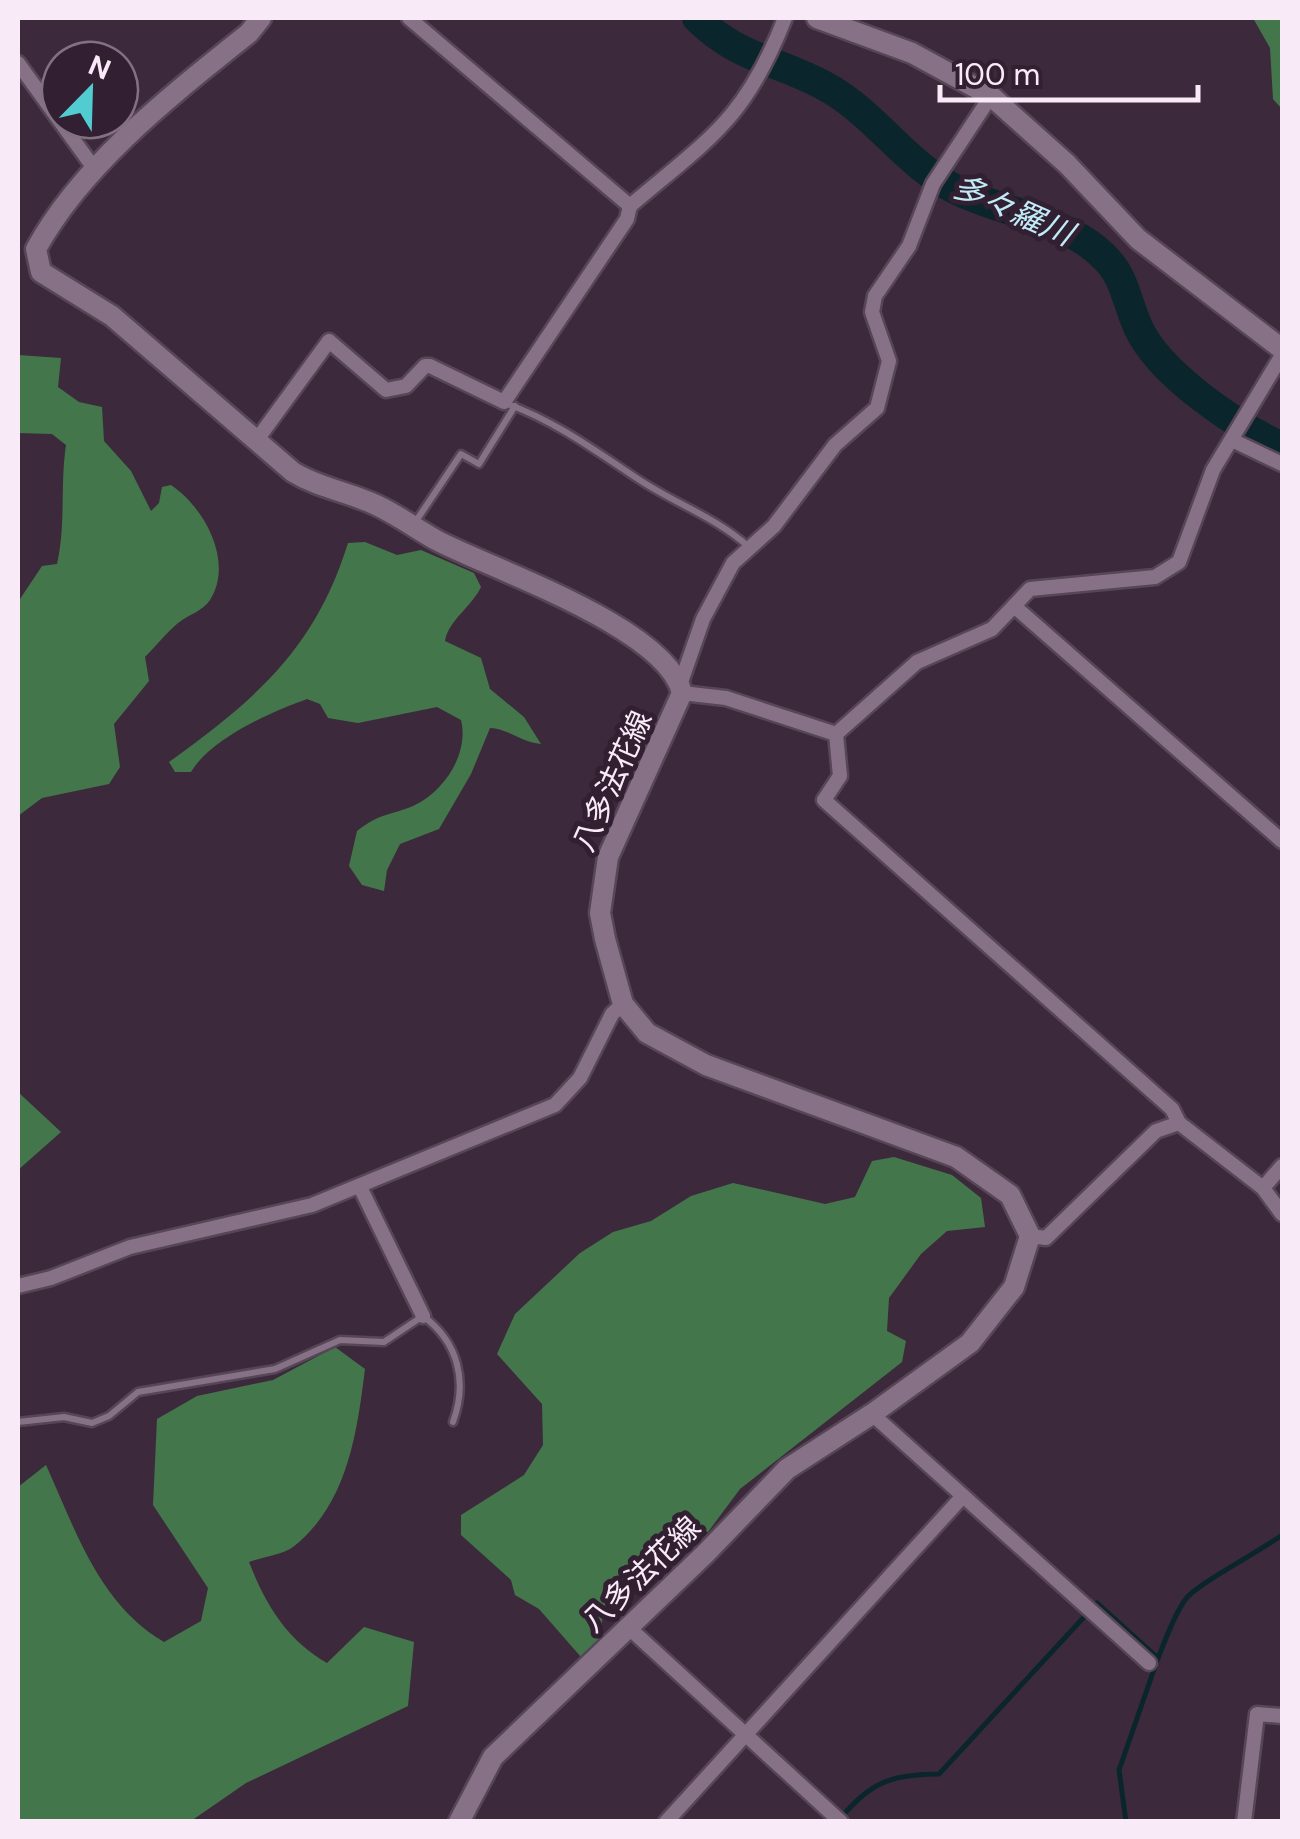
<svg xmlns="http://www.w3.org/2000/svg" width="1300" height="1839" viewBox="0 0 1300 1839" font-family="'DM Sans','Noto Sans JP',sans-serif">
  <rect width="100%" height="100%" fill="#3c2a3c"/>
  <g fill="#43774b">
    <path d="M1253,18H1282V109L1273,99L1270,48Z"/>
    <path d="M18,355L61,358L58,387L79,402L102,407L104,441L131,471L151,511L159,503L162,487L171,485C205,508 234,562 210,600C203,611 188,615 178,623C166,633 156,646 145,657L149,681L114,724L120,767L109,784L42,798L18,816V602L42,566L57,564C66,525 60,485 66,445L52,434L18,433Z"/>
    <path d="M365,542L397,555L421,550L474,573L481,587C472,606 448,621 445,641L481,658L490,689L524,717L541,744C521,742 509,729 490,728L471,774L439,829L400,844L387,870L384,891L362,885L349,866L357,831C381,812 391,816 415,805C446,790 469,752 461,720L437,707L358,723L328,718L320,704L307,699C271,712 211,738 191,772H175L169,762C256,699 315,649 348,543Z"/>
    <path d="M18,1092L61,1132L18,1170Z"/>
    <path d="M894,1157L952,1175L981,1198L985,1227L947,1231L921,1254L889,1298L887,1331L906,1341L902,1362L740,1489L708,1532L673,1522C656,1562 638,1589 603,1616L597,1645L581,1657L539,1609L515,1595L511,1580L461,1535V1515L524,1475L543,1445L542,1404L497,1354L515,1314L580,1253L613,1232L651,1221L691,1196L733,1183L825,1204L855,1197L872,1161Z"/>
    <path d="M335,1347L365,1369C357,1432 348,1504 293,1547C282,1555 262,1557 249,1562C266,1605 286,1639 327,1663L364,1627L414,1642L408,1706L246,1783L191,1821H18V1487L46,1465C76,1531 99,1604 164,1642L201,1621L208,1588L153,1505L157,1419L197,1396L273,1380Z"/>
  </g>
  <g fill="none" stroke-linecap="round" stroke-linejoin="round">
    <g stroke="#0a262c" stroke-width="5">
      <path d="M840,1819C870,1782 892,1774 939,1774L1097,1603L1158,1658C1166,1639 1173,1617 1185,1600C1196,1584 1261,1551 1282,1535"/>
      <path d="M1126,1822L1119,1770L1158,1658"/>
    </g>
    <path stroke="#0a262c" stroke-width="30" d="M697,18C737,58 776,60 823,85C873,111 905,164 955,189C998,211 1050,216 1089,244C1126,271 1122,290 1138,327C1159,374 1237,426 1282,447"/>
    <defs>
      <g id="lane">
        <path d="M505,403C553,420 593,449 635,477C673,503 714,516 749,547"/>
        <path d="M416,521L461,454L479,464L515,406"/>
        <path d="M18,1422L64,1417L92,1423L109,1416L138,1392L275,1369L340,1340L384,1342L423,1316C458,1342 468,1381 453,1422"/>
      </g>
      <g id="street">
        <path d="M409,18L630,206C710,138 745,120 785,18"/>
        <path d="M18,63L96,171"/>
        <path d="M256,441L329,341L386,390L406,386L425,366H430L504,402L627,219L630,206"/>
        <path d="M1234,441L1282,464"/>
        <path d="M1014,606L1282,841"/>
        <path d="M680,685L703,619L733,563L774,526L835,445L877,408L889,361L872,312L875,296L909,246L933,184L991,96"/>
        <path d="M682,693L726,698L836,734L840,776L824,800L1172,1109L1179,1123"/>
        <path d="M836,734L917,662L992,629L1030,589L1155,577L1179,562L1213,470L1282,355"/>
        <path d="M360,1187L423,1316"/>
        <path d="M1263,1188L1282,1166"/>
        <path d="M1030,1236L1046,1238L1156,1131L1179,1123L1263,1188L1282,1214"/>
        <path d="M18,1286L51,1278L130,1247L312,1205L555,1105L580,1078L612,1014L623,1004"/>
        <path d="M872,1414L1149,1663"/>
        <path d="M627,1626L841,1822"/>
        <path d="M666,1822L963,1496"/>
        <path d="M1244,1822L1257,1714L1282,1716"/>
      </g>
      <g id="secondary">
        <path d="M261,18L249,33C173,94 83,163 36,249L41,272L112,316L293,472C316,486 339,490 364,500C390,509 414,528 438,541C494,570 667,628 682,693L608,857L600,913L605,939L623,1004L647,1033L706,1065L956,1157L1010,1195L1030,1236L1014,1287L970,1343L872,1414L787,1469L705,1554L493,1757L459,1822"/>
        <path d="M817,18L912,53L991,96L1067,164L1138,239L1282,349"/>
      </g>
    </defs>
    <use href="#lane" stroke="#564656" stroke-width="11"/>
    <use href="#street" stroke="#564656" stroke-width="19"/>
    <use href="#secondary" stroke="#564656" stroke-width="25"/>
    <use href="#lane" stroke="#877186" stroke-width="6"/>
    <use href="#street" stroke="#877186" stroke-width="14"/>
    <use href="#secondary" stroke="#877186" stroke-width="20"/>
  </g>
  <g text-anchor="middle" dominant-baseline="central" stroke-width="10" stroke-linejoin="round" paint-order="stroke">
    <g font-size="30" fill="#f8ebf7" stroke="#322032">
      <text transform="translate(612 781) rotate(-66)">八多法花線</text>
      <text transform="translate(641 1574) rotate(-44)">八多法花線</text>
    </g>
    <g font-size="32" font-style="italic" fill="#c0ebf6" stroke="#322032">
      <text transform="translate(1013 210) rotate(24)">多々羅川</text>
    </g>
  </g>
  <rect width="1300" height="1839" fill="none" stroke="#f8ebf7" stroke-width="40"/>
  <g transform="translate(90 90) rotate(23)"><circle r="48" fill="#322032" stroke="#817181" stroke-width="2.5"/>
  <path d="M0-8L18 38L0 25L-18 38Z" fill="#51ccd1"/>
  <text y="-15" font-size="28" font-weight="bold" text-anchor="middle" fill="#f8ebf7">N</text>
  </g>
  <path d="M940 85v15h258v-15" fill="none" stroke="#f8ebf7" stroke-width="5"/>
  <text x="955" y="85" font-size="30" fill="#f8ebf7" stroke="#322032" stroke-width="8" paint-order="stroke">100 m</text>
</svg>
